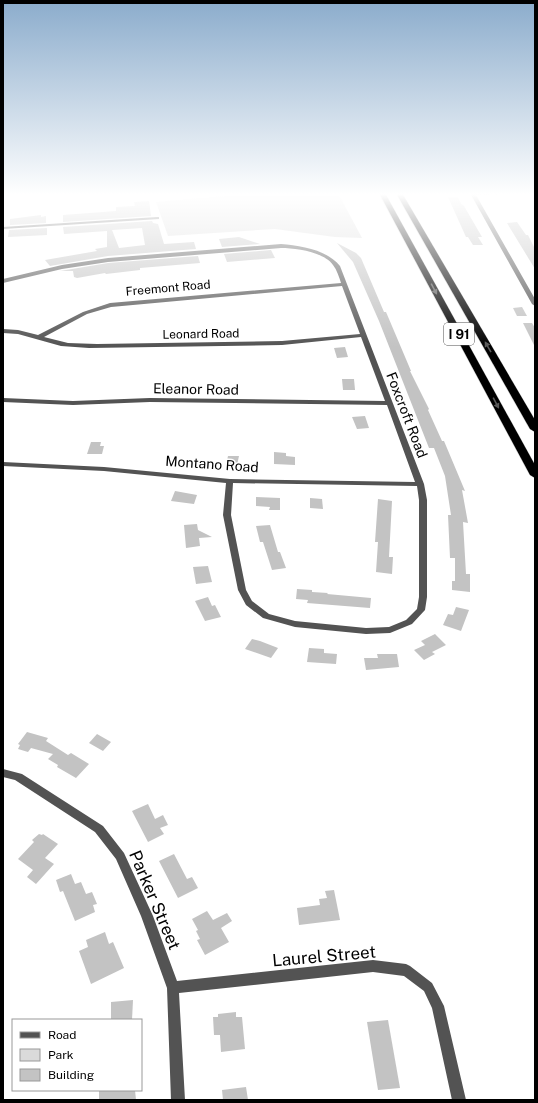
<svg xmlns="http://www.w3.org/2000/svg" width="538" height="1103" viewBox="0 0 538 1103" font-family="'Public Sans',sans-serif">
  <rect width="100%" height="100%" fill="#fff"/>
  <path fill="#dadada" d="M258,193H338L362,238L335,237L275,229L168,236L156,202Z"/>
  <g fill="#c3c3c3" fill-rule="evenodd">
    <path d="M448,197H458L461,204L464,206L482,237H478L483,245H473L468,237H466Z"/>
    <path d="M149,201L151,216L63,222V215L116,211V207L135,206L134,202Z"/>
    <path d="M41,215V217L46,216V223L10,225V219Z"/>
    <path d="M152,221L153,223L158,224L164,244L194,242L196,249L108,256L50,266L45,260L97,251L95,249L107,247V231L64,234L63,227ZM142,228L145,245L119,248L112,230Z"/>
    <path d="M517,222L526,235H528L535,249V269L507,223Z"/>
    <path d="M47,228V235L8,237L9,230Z"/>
    <path d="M239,237L260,244L222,247L219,239Z"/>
    <path d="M337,243L356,253L361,258L384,312H386L389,319L411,371H410L429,409L428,410L442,441H444L465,491L462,490L468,523L463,522L466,574H470V592L452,590V581H455V558H450L448,515H451L445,476L434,448H429L379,321L353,262Z"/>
    <path d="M271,250L275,258L227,262L224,254Z"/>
    <path d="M198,256L200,263L140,268V270L106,274L105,273L77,278L74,277L73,271H60L108,263Z"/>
    <path d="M522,307L527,316H517L513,308Z"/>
    <path d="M523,323H532L535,328V347Z"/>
    <path d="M345,347L348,357L337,358L334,348Z"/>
    <path d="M342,379H354L355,390H343Z"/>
    <path d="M365,416L369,428L357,429L352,417Z"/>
    <path d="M91,442H101L100,446H104L102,454H87Z"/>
    <path d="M274,452L286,453V456L295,457V465L274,464Z"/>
    <path d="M228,456H239L237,465H226Z"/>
    <path d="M175,491L197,495L194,504L171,501Z"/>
    <path d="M256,497L280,498V510H269L270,507L256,506Z"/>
    <path d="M310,498L322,499L323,509L310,508Z"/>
    <path d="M378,499L392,501L389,557H393L392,574L376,572L378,542H375Z"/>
    <path d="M197,524L198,530L212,537L199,538L200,546L186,548L184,525Z"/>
    <path d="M270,525L278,552H280L286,568L272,570L263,542H260L256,526Z"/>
    <path d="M208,566L212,582L196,584L193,567Z"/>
    <path d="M297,589L312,590V592L328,593L327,594L371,598L370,608L307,603L308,600L296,599Z"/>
    <path d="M208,597L212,606L215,605L221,617L205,621L195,601Z"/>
    <path d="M456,607L469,610L461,631L443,625L448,614L453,615Z"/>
    <path d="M435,634L446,645L432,652L435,654L424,660L414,650L425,645L421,641Z"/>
    <path d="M252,639L260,641L278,648L271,658L245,649Z"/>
    <path d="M309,648L324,649V653L337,654L336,664L307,662Z"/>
    <path d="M377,654H397L399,667L366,670L364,658H378Z"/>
    <path d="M27,732L48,738L46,741L68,755L71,753L89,764L76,778L57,767L58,765L48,759L53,754L31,748L28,752L18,749L20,745L18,744Z"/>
    <path d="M97,734L111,742L103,751L89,743Z"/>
    <path d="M148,804L155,819L163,815L168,825L160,828L164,834L148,842L132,811Z"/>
    <path d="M39,834L42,835L43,834L58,844L45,858L54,864L36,884L27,877L33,870L18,859L34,842L32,840Z"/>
    <path d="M174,854L187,879L192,877L198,888L178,898L159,861Z"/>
    <path d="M71,874L75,884L81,882L86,894L92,892L97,904L93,905L95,912L75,921L63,891L60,892L56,880Z"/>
    <path d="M334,890L340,920L299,925L297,908L320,905L319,899L327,898L325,891Z"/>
    <path d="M207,911L213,920L227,913L232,921L221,928L229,942L205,955L197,940L200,939L196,931L198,930L192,919Z"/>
    <path d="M105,932L109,944L113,942L124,968L91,984L79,951L88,947L86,940Z"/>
    <path d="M133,1000L132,1020H111V1002Z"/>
    <path d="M236,1012V1017H242L245,1049L221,1052L220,1035H214L213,1017H218V1014Z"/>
    <path d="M388,1020L400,1088L378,1090L367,1022Z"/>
    <path d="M246,1087L248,1100H223L222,1090Z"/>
    <path d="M99,1090H135L136,1100H99Z"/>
  </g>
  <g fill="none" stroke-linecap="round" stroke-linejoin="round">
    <defs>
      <g id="highway">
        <path d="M379,193H385L535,465V478L530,475Z"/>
        <path d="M396,193H402L535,420V432L530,429Z"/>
      </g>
    </defs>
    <use href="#highway" stroke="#dbdbdb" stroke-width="1"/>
    <g fill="#535353" fill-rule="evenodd">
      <path d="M470,193H513L511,194L476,195L535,299V306L532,304Z"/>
      <rect x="530" y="193" width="5" height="1"/>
      <path d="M157,217H159V219L3,229V227Z"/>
      <path d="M281,244C301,246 326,249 340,266L424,484L427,500V597L425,610L412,624L390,633L366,634L295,627L263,618L246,605L238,590L223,515L226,483L104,471L3,466V462L104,467L230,479L415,482L387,405L150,402L73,405L3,402V398L73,401L150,398L385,401L361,337L282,345L89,348L61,346L18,334L3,333V329L18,330L38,335L83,312L110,303L341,283C339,277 337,270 333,265C324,252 296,248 281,248L108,262L62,269L3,283V279L62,265L108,258ZM342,286L360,334L282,341L97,344L68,343L44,337L87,314L111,307ZM233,483L417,486L419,500V597L417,609L406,620L389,627L366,628L295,621L269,614L252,601L246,590L231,515Z"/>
      <path d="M3,769L22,774L103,826L124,853L153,916L177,981L373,960L406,964L410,966L432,983L444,1006L466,1100H452L432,1008L424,991L404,976L373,972L179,993L185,1100H171L167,988L141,916L116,859L95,832L15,780L3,777Z"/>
    </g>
    <use href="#highway" fill="#000" fill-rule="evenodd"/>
  </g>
  <defs><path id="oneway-solid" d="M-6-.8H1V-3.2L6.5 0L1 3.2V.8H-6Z"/></defs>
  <g fill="#595959">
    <use href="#oneway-solid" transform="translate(434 289) rotate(62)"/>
    <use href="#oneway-solid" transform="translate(488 347) rotate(-120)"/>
    <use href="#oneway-solid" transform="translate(496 403) rotate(62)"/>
  </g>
  <linearGradient id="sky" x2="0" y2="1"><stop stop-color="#8baccc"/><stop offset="0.56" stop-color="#fff"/><stop offset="1" stop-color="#fff" stop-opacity="0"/></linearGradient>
  <rect width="538" height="347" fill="url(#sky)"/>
  <g text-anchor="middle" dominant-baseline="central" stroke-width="3" stroke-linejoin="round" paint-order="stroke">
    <g font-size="12" fill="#000" stroke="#fff">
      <text transform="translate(168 288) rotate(-5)">Freemont Road</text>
      <text transform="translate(201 334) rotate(-1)">Leonard Road</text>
    </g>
    <rect fill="#fff" stroke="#4c4c4c" stroke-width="1" x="444" y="323" width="30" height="22" rx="3"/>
    <g font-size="13" font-weight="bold" fill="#000">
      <text x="459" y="334">I 91</text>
    </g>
    <g font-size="14" fill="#000" stroke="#fff">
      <text transform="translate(196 389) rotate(1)">Eleanor Road</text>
      <text transform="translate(407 415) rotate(69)">Foxcroft Road</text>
      <text transform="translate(212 464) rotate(4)">Montano Road</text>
    </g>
    <g font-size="17" fill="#000" stroke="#fff">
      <text transform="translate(155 900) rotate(67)">Parker Street</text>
      <text transform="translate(324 956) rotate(-5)">Laurel Street</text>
    </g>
  </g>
  <rect width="538" height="1103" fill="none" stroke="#000000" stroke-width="8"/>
  <rect x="12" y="1019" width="130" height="72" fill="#ffffff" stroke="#999999"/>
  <rect x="20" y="1032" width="20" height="6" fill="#535353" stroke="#999999"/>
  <text x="48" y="1039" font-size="12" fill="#000000">Road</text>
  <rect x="20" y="1049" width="20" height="12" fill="#dadada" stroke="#999999"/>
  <text x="48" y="1059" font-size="12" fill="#000000">Park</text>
  <rect x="20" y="1069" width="20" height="12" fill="#c3c3c3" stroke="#999999"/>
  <text x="48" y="1079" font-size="12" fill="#000000">Building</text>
</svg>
